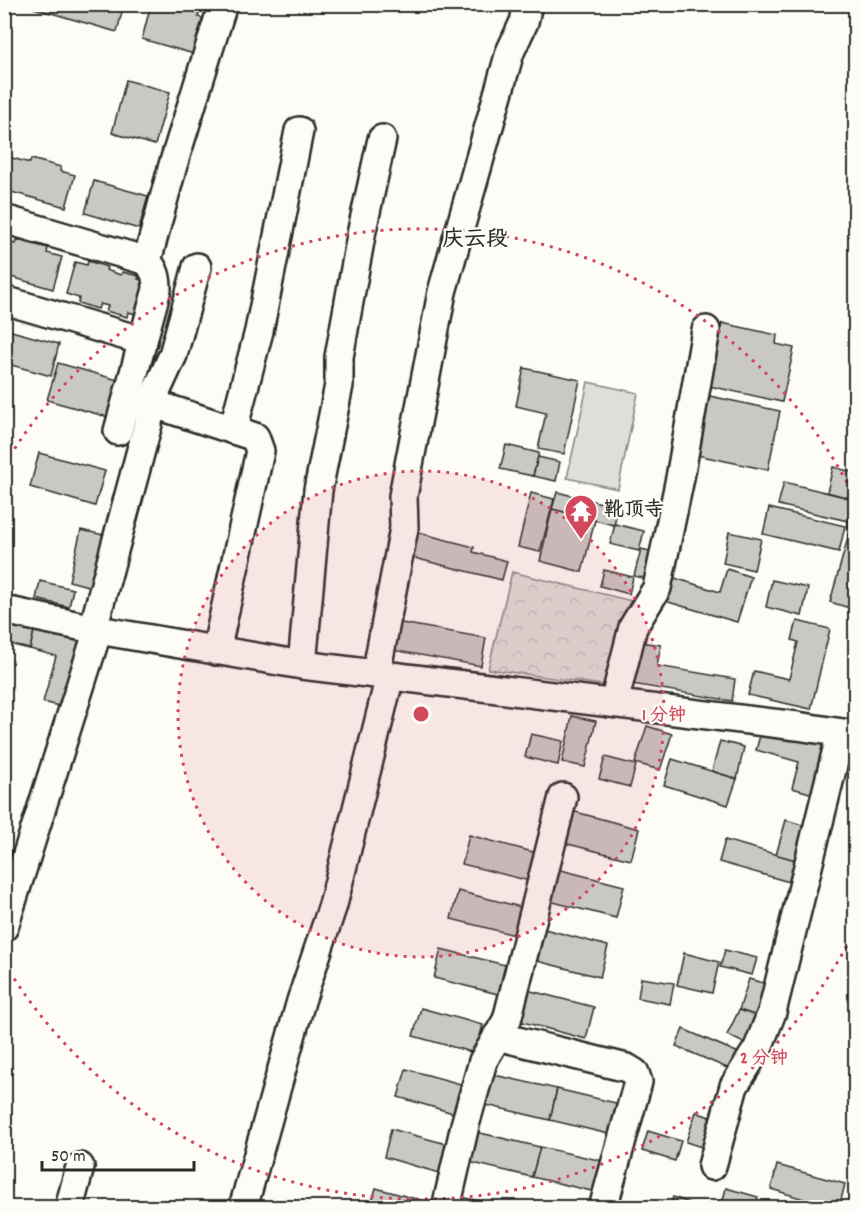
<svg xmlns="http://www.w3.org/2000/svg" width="860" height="1212" viewBox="0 0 860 1212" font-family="Dekko,'LXGW WenKai TC',sans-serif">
  <defs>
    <pattern id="park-crowns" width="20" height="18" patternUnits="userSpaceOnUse" patternTransform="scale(1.5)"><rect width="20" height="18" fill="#dfdeda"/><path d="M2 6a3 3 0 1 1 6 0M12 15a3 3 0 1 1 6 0" fill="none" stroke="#c0bfbb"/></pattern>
  </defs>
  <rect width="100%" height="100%" fill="#fdfcf7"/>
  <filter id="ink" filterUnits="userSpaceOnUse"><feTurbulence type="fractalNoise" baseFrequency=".0167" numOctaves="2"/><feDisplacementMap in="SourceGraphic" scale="12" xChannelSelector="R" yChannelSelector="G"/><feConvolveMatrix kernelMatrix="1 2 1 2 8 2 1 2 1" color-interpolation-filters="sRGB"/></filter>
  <g filter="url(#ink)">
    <path fill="#dfdeda" stroke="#858482" stroke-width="1.5" d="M588,382L638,393L618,489L567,478Z"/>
    <path fill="url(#park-crowns)" stroke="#858482" stroke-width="1.5" d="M512,572L632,601L609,686L488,669Z"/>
    <g fill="#c9c8c4" stroke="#2b2b2b" stroke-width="1.5">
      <path d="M20,4H124L117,32Z"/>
      <path d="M151,4L162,7L163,4H170L180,7L179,11L182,12L183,8L199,13L198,17L211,21L201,56L142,39Z"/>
      <path d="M126,80L170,92L155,145L112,133Z"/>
      <path d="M4,152H6L5,156L30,163L31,159L61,167L60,171L75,175L66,207L4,190Z"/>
      <path d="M94,181L148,196L139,229L85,213Z"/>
      <path d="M17,240L48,248L47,253L62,257L53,289L4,275V241L16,244Z"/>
      <path d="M88,261L107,267L106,270L121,275L122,272L139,276L138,279L148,282L140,315L128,312L127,317L106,311L108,306L100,304L98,309L78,303L79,298L66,294L75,262L87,265Z"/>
      <path d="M722,323L777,335L776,344L794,348L782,402L709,386Z"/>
      <path d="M4,329L59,344L51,376L4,363Z"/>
      <path d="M58,363L125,382L115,419L47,400Z"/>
      <path d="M524,368L580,380L564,454L538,449L546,413L516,406Z"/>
      <path d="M705,395L780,411L768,470L692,454Z"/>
      <path d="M506,445L539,453L533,476L500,469Z"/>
      <path d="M39,453L105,471L95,506L30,487Z"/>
      <path d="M538,457L560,462L556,481L533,476Z"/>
      <path d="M833,467L856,473V487L853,499L827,492Z"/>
      <path d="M784,482L853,499L848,521L778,505Z"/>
      <path d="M557,492L618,507L614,525L552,509Z"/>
      <path d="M531,493L554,499L540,552L518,547Z"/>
      <path d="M853,505L856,506V529L847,527Z"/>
      <path d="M769,508L845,526L839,552L763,534Z"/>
      <path d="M552,509L595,520L582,572L540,561Z"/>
      <path d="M615,524L644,531L639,551L610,544Z"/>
      <path d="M81,530L104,535L92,587L69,581Z"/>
      <path d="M412,531L474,547L473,552L507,561L502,580L406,556Z"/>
      <path d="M729,532L761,539L754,570L723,563Z"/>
      <path d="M849,534L856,536V610L830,602Z"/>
      <path d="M641,549L654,552L648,579L634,576Z"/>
      <path d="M727,569L751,577L737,622L658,599L665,575L720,592Z"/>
      <path d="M604,570L633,577L629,594L600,586Z"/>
      <path d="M772,580L808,588L802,616L766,607Z"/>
      <path d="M40,581L73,589L69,607L36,599Z"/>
      <path d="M4,620L35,627L30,649L4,643Z"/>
      <path d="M797,621L830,629L811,709L748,695L754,671L789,679L798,642L792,640Z"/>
      <path d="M396,622L486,638L481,666L392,650Z"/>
      <path d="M35,627L85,641L67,708L43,702L56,656L30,649Z"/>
      <path d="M639,642L661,645L657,666L735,679L732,701L632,684Z"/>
      <path d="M572,716L596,721L585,767L562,762Z"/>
      <path d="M647,726L672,734L660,770L635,763Z"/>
      <path d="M762,728L829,746L817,795L792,788L799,762L756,750Z"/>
      <path d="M531,734L563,741L558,765L525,757Z"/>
      <path d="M720,741L744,747L737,779L712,771Z"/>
      <path d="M605,757L636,765L630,787L599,779Z"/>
      <path d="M672,759L737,779L728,805L664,785Z"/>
      <path d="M572,811L639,829L631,860L564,843Z"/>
      <path d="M786,820L809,827L799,861L776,855Z"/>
      <path d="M469,835L537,853L530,881L462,864Z"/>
      <path d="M725,840L799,861L793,883L719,862Z"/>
      <path d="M557,869L624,886L616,918L549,901Z"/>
      <path d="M458,891L525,908L519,936L451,919Z"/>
      <path d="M541,928L608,946L600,977L533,960Z"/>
      <path d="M441,949L509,966L502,995L434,978Z"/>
      <path d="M725,950L757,958L752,975L720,967Z"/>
      <path d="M684,953L719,962L712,993L677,985Z"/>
      <path d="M641,978L674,983L670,1004L638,998Z"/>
      <path d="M749,979L770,985L760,1017L739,1010Z"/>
      <path d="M527,990L594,1007L586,1039L519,1021Z"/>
      <path d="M421,1008L483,1025L475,1053L413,1036Z"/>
      <path d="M739,1010L760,1017L746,1044L727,1035Z"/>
      <path d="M683,1029L741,1054L734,1071L676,1046Z"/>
      <path d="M406,1069L468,1086L460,1115L398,1097Z"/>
      <path d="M494,1075L557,1089L550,1120L486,1105Z"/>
      <path d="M557,1089L620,1104L613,1135L550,1120Z"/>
      <path d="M696,1112L718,1120L708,1149L686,1142Z"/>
      <path d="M391,1129L454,1146L446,1175L384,1157Z"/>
      <path d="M648,1131L681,1141L675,1161L642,1151Z"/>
      <path d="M476,1132L540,1147L532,1177L469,1162Z"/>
      <path d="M540,1147L603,1161L596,1192L532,1177Z"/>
      <path d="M777,1165L845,1184L839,1208H833L771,1189Z"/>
      <path d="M376,1188L438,1205L437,1208H370Z"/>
      <path d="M726,1188L758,1197L755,1208H721Z"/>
      <path d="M461,1197L507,1208H459Z"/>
      <path d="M673,1197L695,1205L694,1208H669Z"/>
    </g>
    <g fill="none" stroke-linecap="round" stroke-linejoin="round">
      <defs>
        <g id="minor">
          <path d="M4,219L147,261"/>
          <path d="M4,300L143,341"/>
          <path d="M151,403L255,437L260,451L216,651"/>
          <path d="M233,430L259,331L299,131"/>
          <path d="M118,431L157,289C157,277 155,270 147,261L173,165L223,4"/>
          <path d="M4,610L98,630L302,665L797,726L856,735"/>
          <path d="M93,629L148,424L151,403L173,355L197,267"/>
          <path d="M302,665L318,490L339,385V357L362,230L382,139"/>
          <path d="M376,674L404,528L403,496L442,292L510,52L524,22L528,4"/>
          <path d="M614,703L633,627L657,588L680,478L706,330"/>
          <path d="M4,927L98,630"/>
          <path d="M497,1036L627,1068L635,1073L638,1082L603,1208"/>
          <path d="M712,1166L734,1086L758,1048L772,1012L841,733"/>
          <path d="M69,1208L80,1167"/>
          <path d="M243,1208L301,1001L333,905L390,676"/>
          <path d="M446,1208L465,1125L483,1061L507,1020L563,797"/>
        </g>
      </defs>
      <use href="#minor" stroke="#2b2b2b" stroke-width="32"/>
      <use href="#minor" stroke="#fdfcf7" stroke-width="27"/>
    </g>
  </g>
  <circle cx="421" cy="714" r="243" fill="#d1495b" fill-opacity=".12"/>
  <g fill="none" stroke="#d1495b" stroke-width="3" stroke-dasharray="3 6">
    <circle cx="421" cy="714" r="243"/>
    <path d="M855 930A485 485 0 0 1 5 964M5 464A485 485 0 0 1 855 498"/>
  </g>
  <defs>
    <symbol id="temple-pin" viewBox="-11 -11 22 30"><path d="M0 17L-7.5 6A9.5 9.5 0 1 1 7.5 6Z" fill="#d1495b" stroke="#fdfcf7"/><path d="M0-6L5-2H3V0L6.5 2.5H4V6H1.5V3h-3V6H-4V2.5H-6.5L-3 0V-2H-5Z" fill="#fff"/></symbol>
  </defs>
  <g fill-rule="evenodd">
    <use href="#temple-pin" x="562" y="492" width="38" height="52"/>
  </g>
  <g text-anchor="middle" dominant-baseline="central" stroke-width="4.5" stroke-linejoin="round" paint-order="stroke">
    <g font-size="20" font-weight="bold" fill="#2b2b2b" stroke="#fdfcf7" text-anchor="start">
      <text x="604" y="511">靴顶寺</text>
    </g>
    <g font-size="22" font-weight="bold" fill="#2b2b2b" stroke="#fdfcf7">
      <text x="475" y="240">庆云段</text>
    </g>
  </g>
  <circle cx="421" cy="714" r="9" fill="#d1495b" stroke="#fdfcf7" stroke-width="3"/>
  <g font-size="18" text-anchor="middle" font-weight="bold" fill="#d1495b" stroke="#fdfcf7" stroke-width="4.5" stroke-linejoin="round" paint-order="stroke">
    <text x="664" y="720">1 分钟</text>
    <text x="764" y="1063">2 分钟</text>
  </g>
  <rect width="860" height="1212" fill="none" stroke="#fdfcf7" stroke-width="24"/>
  <rect x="12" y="12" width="836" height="1188" fill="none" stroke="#2b2b2b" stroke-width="2" filter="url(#ink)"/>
  <path d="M42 1161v9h152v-9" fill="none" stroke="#2b2b2b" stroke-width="3"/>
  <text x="51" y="1161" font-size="18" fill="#2b2b2b" stroke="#fdfcf7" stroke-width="4.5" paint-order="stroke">50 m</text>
</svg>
